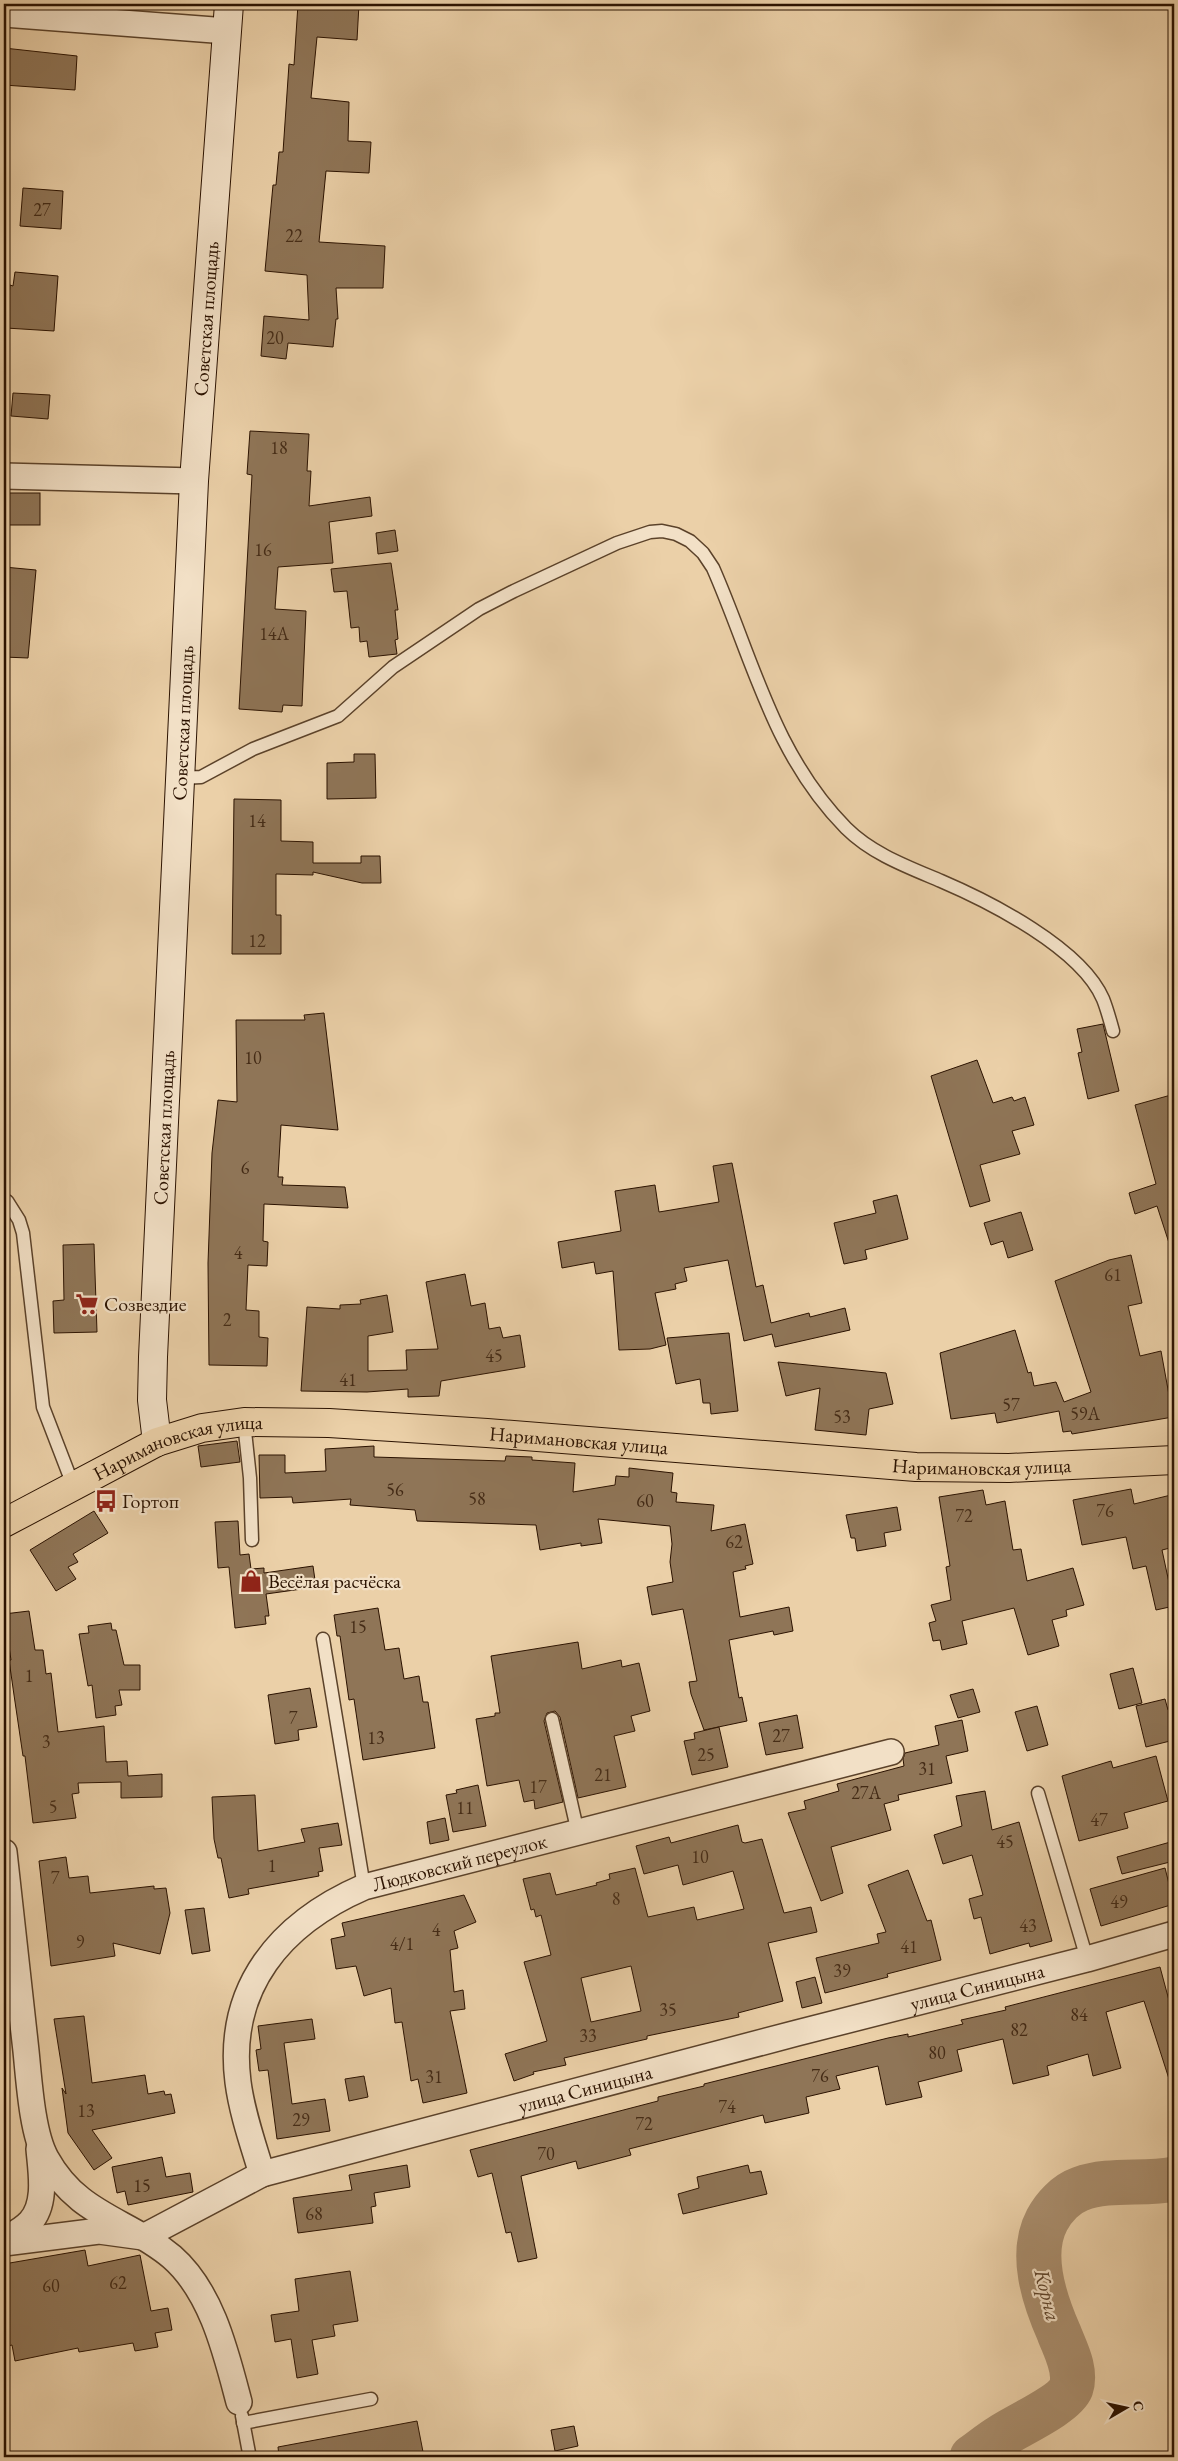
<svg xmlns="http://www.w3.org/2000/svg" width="1178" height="2461" viewBox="0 0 1178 2461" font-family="'EB Garamond',serif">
  <rect width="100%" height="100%" fill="#ebd0a8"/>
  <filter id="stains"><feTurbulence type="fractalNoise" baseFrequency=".004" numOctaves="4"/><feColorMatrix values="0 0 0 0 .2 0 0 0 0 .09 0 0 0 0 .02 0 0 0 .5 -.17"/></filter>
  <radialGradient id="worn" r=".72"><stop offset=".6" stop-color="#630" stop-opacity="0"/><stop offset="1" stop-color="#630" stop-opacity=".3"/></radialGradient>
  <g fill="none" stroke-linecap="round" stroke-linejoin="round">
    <path stroke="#aa8f6f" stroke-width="45" d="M972,2457C981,2451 990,2443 1000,2437C1016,2426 1064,2405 1071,2388C1077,2370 1065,2349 1059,2333C1044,2299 1029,2254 1047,2220C1054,2207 1066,2194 1080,2189C1109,2178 1144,2185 1174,2179"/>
  </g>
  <g fill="#8f7557" stroke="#2b1200" fill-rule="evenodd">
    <path d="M298,4H359L357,40L317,37L311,98L349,102L348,141L371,142L369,173L326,171L319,242L385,246L383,288H336L338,319H336L333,347L288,343L286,359L261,356L264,316L309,320L307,275L265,271L273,185H276L279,152H283L289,64L294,65Z"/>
    <path d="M4,48L77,56L75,90L4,85Z"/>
    <path d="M23,188L63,191L61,229L20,226Z"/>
    <path d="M15,272L58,276L54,331L6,328L10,285L13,286Z"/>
    <path d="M13,393L50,395L48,419L11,416Z"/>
    <path d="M250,431L309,434L307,471H311L309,506L370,497L372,516L329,522L333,563L278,567L275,609L306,611L302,706L283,705L282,712L239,709L252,475L247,474Z"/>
    <rect x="4" y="493" width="36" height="32"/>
    <path d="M395,530L398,551L378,554L376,533Z"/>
    <path d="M391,563L398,610H395L398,639L395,640L397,654L369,657L367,641L360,642L359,627L351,628L347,591L334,592L331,569Z"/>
    <path d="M4,567L36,570L28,658L4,657Z"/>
    <path d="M354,754H375L376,798L327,799V763L354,762Z"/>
    <path d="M234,799L281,800V841L313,842V863H361V856H380L381,883H362L313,872V875L276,874V915H281V954H232Z"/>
    <path d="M324,1013L338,1130L281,1125L278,1177H283L282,1185L345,1187L348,1208L264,1204L263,1241L268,1242L267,1266L248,1265L246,1310L259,1311V1337L268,1338L267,1366L209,1365L208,1263L212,1153L218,1100L237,1102L236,1020H305L304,1015Z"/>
    <path d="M1103,1024L1119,1091L1088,1099L1078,1053L1082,1052L1077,1029Z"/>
    <path d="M977,1060L993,1103L1012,1097L1014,1101L1025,1097L1034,1125L1012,1131L1020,1154L980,1165L990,1201L970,1207L931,1076Z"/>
    <path d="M1171,1095L1174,1108V1245L1170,1246L1157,1206L1135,1214L1129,1193L1156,1184L1135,1105Z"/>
    <path d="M732,1163L756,1287L763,1285L771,1323L809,1313L810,1317L845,1308L850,1330L775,1347L772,1334L744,1341L728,1260L684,1268L687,1281L675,1284L676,1289L655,1293L666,1345L650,1349L619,1350L613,1271L596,1274L594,1262L562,1268L558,1242L621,1231L615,1191L655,1185L659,1212L719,1202L713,1166Z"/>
    <path d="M897,1195L908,1239L865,1250L867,1259L844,1264L834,1223L876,1213L873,1201Z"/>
    <path d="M1021,1212L1033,1250L1008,1258L1003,1241L991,1245L984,1223Z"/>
    <path d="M94,1244L97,1332L54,1333L53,1301L64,1300L63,1245Z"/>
    <path d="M1131,1255L1142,1303L1128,1306L1140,1356L1161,1351L1173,1417L1072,1434L1071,1431L1063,1432L1059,1411L997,1423L995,1413L951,1419L940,1353L1015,1330L1028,1373L1031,1372L1034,1386L1056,1382L1064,1402L1091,1392L1055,1281L1109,1260Z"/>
    <path d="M465,1274L471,1306L485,1303L489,1329L500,1327L503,1338L520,1335L525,1367L441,1381L439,1396L408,1397V1389L367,1392L301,1391L307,1307L340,1309V1305L361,1304L360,1300L387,1295L393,1332L368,1336V1371L407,1370L406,1350L438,1349L426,1282Z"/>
    <path d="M729,1333L738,1411L711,1414L710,1403H703L700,1379L676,1384L667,1338Z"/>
    <path d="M778,1362L886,1373L893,1404L869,1409L866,1435L815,1430L820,1388L786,1396Z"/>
    <path d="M237,1441L240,1462L201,1467L198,1446Z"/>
    <path d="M374,1446V1457L505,1461L506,1456L532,1457V1460L575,1463L573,1492L615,1485L616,1476L629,1477V1468L673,1473L671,1492L677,1493L676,1502L714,1505L711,1531L745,1524L753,1564L745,1566L746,1569L733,1572L740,1617L789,1607L793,1631L774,1635L773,1631L729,1640L739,1698L742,1697L747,1721L704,1730L691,1694L689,1682L697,1681L683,1609L652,1615L647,1587L673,1582L670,1562L672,1544L670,1526L598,1519L602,1543L581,1546V1543L540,1550L536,1525L417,1521L415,1510L350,1505L351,1499L293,1503L292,1497L260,1498L259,1455H285V1473L326,1471L325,1449Z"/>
    <path d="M1131,1489L1134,1504L1171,1495L1174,1509V1547L1162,1550L1174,1606L1156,1610L1146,1566L1133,1569L1126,1537L1082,1545L1073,1500Z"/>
    <path d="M983,1490L986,1505L1005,1501L1013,1550L1021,1549L1027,1581L1073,1568L1084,1605L1066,1610L1067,1616L1052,1620L1059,1646L1028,1655L1014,1608L962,1621L967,1644L942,1650L940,1640L933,1641L929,1623L936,1621L931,1605L951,1600L946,1567L950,1566L939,1497Z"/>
    <path d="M897,1507L901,1530L884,1533L886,1546L857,1551L855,1538H851L846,1515Z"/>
    <path d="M94,1511L108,1533L73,1554L78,1562L68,1567L76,1579L56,1591L30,1550Z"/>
    <path d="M238,1521L240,1555L249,1554L251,1569L264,1568V1573L313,1566L316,1587L266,1594L269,1616H265L266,1624L235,1628L229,1567L218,1568L215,1522Z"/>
    <path d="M378,1608L385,1650L399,1648L404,1679L419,1676L423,1702H428L435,1748L363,1760L354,1699L349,1700L340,1636H337L334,1615Z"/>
    <path d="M29,1611L35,1650H43L46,1674L51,1673L58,1732L104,1726L106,1762L127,1761L128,1776L162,1774V1797L121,1798V1782L78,1783L79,1793L72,1794L76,1818L33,1823L25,1756H23L14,1695L9,1660H11L4,1614Z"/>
    <path d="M111,1623L112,1630H116L124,1665H140V1690H119L122,1705L115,1706L116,1715L96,1718L92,1685L88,1686L79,1634L89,1633L88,1626Z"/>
    <path d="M578,1642L582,1669L621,1660L622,1667L639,1663L650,1711L631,1716L635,1731L614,1736L626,1787L578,1798L560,1717L555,1711L547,1713L544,1721L563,1802L535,1809L534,1800L524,1802L519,1780L487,1786L476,1719L495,1716V1713H500L491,1656Z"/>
    <path d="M1133,1668L1142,1703L1119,1709L1110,1674Z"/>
    <path d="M310,1688L317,1727L298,1730L299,1740L275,1744L268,1695Z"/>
    <path d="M973,1689L980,1712L958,1718L950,1695Z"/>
    <path d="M1165,1699L1168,1710L1174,1709V1740L1146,1747L1136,1706Z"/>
    <path d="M1037,1706L1048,1745L1027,1751L1015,1712Z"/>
    <path d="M797,1715L803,1748L766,1755L759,1723Z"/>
    <path d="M962,1720L968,1751L946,1756L952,1783L898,1795L899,1800L884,1804L891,1830L831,1847L843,1893L821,1901L788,1813L806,1809L804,1801L839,1791L837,1784L904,1766L903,1759L905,1753L939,1745L935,1726Z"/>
    <path d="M719,1727L728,1767L692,1775L684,1741L695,1739L694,1733Z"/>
    <path d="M1156,1756L1168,1801L1124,1813L1128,1828L1079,1841L1062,1776L1111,1761L1113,1768Z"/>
    <path d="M478,1785L486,1826L453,1832L446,1795L457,1793L456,1790Z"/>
    <path d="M985,1791L992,1830L1019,1822L1052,1941L1030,1947L1029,1943L990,1954L981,1917L974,1919L969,1899L983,1895L972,1855L943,1864L934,1835L962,1826L956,1796Z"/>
    <path d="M255,1795L258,1851L305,1842L301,1829L338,1823L342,1845L319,1848L323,1871L318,1872L319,1876L248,1889L249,1894L229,1898L221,1858H218L214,1839L212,1797Z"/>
    <path d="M445,1818L449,1840L430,1844L427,1822Z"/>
    <path d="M738,1825L742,1842L745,1843L762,1839L784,1913L811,1907L817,1932L768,1943L783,2001L738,2013L739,2017L647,2036V2039L564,2058L566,2065L533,2072L534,2074L514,2081L505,2054L547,2041L524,1962L551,1955L541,1915L536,1917L534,1909L531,1910L523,1879L550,1873L556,1895L597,1885L596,1883L610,1879L609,1874L635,1868L648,1917L694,1907L697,1920L744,1909L733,1871L683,1885L678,1865L644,1874L636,1846L669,1837L671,1843ZM631,1966L641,2011L591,2022L581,1978Z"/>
    <path d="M1174,1841V1861L1122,1874L1117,1857Z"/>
    <path d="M66,1857L69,1878L88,1876L90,1893L154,1886V1889L166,1888L170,1913L160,1954L113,1943L115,1956L51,1966L39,1861Z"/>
    <path d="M1165,1868L1174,1904L1101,1926L1090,1889Z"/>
    <path d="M908,1870L927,1921L931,1920L941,1960L887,1974L888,1977L825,1993L816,1958L879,1943L877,1934L886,1932L868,1885Z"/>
    <path d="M464,1895L476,1922L454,1931L458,1948L450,1950L454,1992L463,1990L465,2009L450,2011L467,2093L423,2103L418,2079L411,2081L402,2022L395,2023L391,1988L364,1996L356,1966L336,1969L331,1939L345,1936L342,1923Z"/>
    <path d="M204,1908L210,1951L192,1954L185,1910Z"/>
    <path d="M1160,1967L1174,2019V2081L1170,2082L1144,2001L1106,2012L1121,2068L1093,2076L1088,2054L1047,2066L1049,2075L1013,2084L1003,2039L957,2050L962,2071L918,2082L922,2097L886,2105L878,2066L836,2076L840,2089L806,2097L809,2113L765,2123L763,2115L629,2149L631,2155L578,2169L576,2161L521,2176L537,2258L518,2262L511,2232L506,2233L492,2173L478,2177L470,2150L658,2101V2097L704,2086V2084L888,2038L908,2034V2037L963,2024L961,2020L1006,2010L1005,2007Z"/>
    <path d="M815,1977L822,2003L802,2008L796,1982Z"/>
    <path d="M84,2016L92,2083L145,2075L148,2094L164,2091L165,2095L171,2094L175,2113L92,2130L112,2158L94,2170L68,2133L62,2088L66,2094L54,2019Z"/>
    <path d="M312,2019L315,2039L284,2043L292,2104L325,2099L330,2131L277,2139L268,2070L259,2071L256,2050L261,2049L258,2026Z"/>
    <path d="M364,2076L368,2097L349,2101L345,2079Z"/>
    <path d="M162,2157L166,2177L190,2173L193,2192L128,2205L125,2191L117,2193L112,2167Z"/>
    <path d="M407,2165L410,2187L374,2193L376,2206L371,2207L373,2223L298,2233L293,2198L352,2190L349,2175Z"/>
    <path d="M748,2165L750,2173L761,2171L767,2194L683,2214L678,2194L699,2188L697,2177Z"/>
    <path d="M85,2250L88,2266L140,2255L151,2311L168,2308L172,2330L155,2333L158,2347L135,2351L133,2343L79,2352L78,2348L15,2361L12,2345L4,2347V2264Z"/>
    <path d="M350,2271L358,2321L333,2325L335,2336L312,2340L318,2374L297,2378L291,2339L275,2342L271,2315L299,2311L295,2279Z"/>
    <path d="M417,2421L424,2457H279L278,2447Z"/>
    <path d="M574,2426L578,2446L555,2451L551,2430Z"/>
  </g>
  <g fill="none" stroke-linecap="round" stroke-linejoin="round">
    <defs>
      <g id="lane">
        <path d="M180,778L201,777L253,749L338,716L393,667L479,609L514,591L617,543L650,532L662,531L676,534L690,541L703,553L713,568C753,659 773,754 846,828C872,854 908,867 941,881C990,902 1081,948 1103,999C1107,1009 1110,1020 1113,1031"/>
        <path d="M7,1201L19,1220L23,1233L43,1407L73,1485"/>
        <path d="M244,1422L250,1478L252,1540"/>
        <path d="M323,1639L364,1887"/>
        <path d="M552,1719L578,1833"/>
        <path d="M1038,1793L1087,1959"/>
        <path d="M242,2416L249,2453"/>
        <path d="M243,2423L371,2399"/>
      </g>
      <g id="street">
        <path d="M4,14L227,31"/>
        <path d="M4,476L194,481"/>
        <path d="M4,1852C11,1918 19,1984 26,2051C29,2080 32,2133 46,2158C78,2216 127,2219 172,2257C212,2292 226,2353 239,2402"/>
        <path id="s1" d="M262,2174C253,2144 242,2113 238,2082C226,1987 281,1923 364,1887L891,1752"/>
        <path d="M4,2240C12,2235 23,2230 30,2222C47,2204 41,2172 39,2149"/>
        <path id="s2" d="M4,2243L99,2231L143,2237L262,2174L797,2033L1087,1959L1174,1934"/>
      </g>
      <g id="secondary">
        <path id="s3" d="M157,1442L152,1400L153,1357L194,481L229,4"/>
      </g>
      <g id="primary">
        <path id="s4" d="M4,1523L157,1442L202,1428L244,1422L329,1423L487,1433L916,1467L1009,1468L1174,1460"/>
      </g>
    </defs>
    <use href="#lane" stroke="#5b422a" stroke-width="15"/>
    <use href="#street" stroke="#5b422a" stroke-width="28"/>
    <use href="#secondary" stroke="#2b1200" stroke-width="30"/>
    <use href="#primary" stroke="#2b1200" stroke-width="30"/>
    <use href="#lane" stroke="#f2e0c6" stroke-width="12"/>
    <use href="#street" stroke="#f2e0c6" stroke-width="25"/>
    <use href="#secondary" stroke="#f2e0c6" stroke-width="28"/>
    <use href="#primary" stroke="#ebd0a8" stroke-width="28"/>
  </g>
  <defs>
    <symbol id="supermarket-bare" viewBox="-9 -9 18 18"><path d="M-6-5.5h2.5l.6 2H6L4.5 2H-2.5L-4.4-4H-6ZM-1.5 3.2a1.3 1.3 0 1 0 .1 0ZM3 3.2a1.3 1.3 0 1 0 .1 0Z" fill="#8f2418" stroke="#f2e0c6" stroke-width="2.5" paint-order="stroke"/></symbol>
    <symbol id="bus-bare" viewBox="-9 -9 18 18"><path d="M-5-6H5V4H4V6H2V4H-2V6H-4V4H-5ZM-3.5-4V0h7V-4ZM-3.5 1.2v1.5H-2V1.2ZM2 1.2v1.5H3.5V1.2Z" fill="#8f2418" stroke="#f2e0c6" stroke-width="2.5" paint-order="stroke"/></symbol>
    <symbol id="shop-bare" viewBox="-9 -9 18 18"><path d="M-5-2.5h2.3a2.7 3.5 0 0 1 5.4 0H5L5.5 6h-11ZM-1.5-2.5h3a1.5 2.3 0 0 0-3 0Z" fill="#8f2418" stroke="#f2e0c6" stroke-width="2.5" paint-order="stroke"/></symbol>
  </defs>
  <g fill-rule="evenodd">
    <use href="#supermarket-bare" x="71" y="1288" width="32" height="32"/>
    <use href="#bus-bare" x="90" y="1485" width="32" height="32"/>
    <use href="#shop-bare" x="235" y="1565" width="32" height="32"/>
  </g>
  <g text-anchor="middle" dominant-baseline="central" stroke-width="4.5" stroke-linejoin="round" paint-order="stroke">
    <g font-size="18" fill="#442b16">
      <text x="42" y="209">27</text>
      <text x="294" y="235">22</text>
      <text x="275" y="337">20</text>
      <text x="279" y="447">18</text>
      <text x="263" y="549">16</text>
      <text x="274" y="633">14А</text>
      <text x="257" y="820">14</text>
      <text x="257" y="940">12</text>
      <text x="253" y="1057">10</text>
      <text x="245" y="1167">6</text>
      <text x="238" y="1252">4</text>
      <text x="1113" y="1274">61</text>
      <text x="227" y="1319">2</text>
      <text x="494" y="1355">45</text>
      <text x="348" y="1379">41</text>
      <text x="1011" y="1404">57</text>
      <text x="1085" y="1413">59А</text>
      <text x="842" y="1416">53</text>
      <text x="395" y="1489">56</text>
      <text x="477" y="1498">58</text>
      <text x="645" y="1500">60</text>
      <text x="1105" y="1510">76</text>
      <text x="964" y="1515">72</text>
      <text x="734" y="1541">62</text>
      <text x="358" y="1626">15</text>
      <text x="29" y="1675">1</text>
      <text x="293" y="1717">7</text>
      <text x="781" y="1735">27</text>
      <text x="376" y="1737">13</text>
      <text x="46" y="1741">3</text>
      <text x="706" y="1754">25</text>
      <text x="927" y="1768">31</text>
      <text x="603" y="1774">21</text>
      <text x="538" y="1786">17</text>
      <text x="866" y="1792">27А</text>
      <text x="53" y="1806">5</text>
      <text x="465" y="1807">11</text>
      <text x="1099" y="1819">47</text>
      <text x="1005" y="1841">45</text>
      <text x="700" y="1856">10</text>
      <text x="272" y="1865">1</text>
      <text x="55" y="1877">7</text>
      <text x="616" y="1898">8</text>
      <text x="1119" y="1901">49</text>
      <text x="1028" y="1925">43</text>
      <text x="436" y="1929">4</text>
      <text x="80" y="1941">9</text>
      <text x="402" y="1943">4/1</text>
      <text x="909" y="1946">41</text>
      <text x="842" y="1970">39</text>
      <text x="668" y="2009">35</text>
      <text x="1079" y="2014">84</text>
      <text x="1019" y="2029">82</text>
      <text x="588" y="2035">33</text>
      <text x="937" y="2052">80</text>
      <text x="820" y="2075">76</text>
      <text x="434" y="2076">31</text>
      <text x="727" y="2106">74</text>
      <text x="86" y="2110">13</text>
      <text x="301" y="2119">29</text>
      <text x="644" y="2123">72</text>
      <text x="546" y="2153">70</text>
      <text x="142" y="2185">15</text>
      <text x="314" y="2213">68</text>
      <text x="118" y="2282">62</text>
      <text x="51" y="2285">60</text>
    </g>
    <g font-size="20" fill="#2b1200" stroke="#f2e0c6">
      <text stroke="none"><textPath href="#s3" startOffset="1125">Советская площадь</textPath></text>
      <text stroke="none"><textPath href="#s3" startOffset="720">Советская площадь</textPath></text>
      <text stroke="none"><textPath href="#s3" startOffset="315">Советская площадь</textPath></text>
      <text stroke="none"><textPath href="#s4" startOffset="598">Наримановская улица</textPath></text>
      <text stroke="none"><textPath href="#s4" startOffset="192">Наримановская улица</textPath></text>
      <text stroke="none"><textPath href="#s4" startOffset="1002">Наримановская улица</textPath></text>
      <text stroke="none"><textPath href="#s1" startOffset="445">Людковский переулок</textPath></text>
      <text stroke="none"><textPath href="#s2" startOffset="1014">улица Синицына</textPath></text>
      <text stroke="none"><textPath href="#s2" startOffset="609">улица Синицына</textPath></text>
    </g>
    <g font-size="20" fill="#2b1200" stroke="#f2e0c6" text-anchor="start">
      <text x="104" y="1304">Созвездие</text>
      <text x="122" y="1501">Гортоп</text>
      <text x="268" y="1581">Весёлая расчёска</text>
    </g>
    <g font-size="21" font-style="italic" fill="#5e442c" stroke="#f2e0c6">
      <text transform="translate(1048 2295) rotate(76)">Корна</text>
    </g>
  </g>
  <rect width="1178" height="2461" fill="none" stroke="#ebd0a8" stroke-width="20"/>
  <rect x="5" y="5" width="1168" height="2451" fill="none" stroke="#2b1200" stroke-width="2.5"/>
  <rect x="10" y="10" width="1158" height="2441" fill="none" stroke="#2b1200"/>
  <g transform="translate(1126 2408) rotate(81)" stroke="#f2e0c6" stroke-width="4" paint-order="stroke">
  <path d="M0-4L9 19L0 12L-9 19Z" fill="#2b1200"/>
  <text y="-8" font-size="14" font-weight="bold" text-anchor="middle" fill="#2b1200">С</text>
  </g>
  <rect width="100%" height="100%" filter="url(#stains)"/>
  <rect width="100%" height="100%" fill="url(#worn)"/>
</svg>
